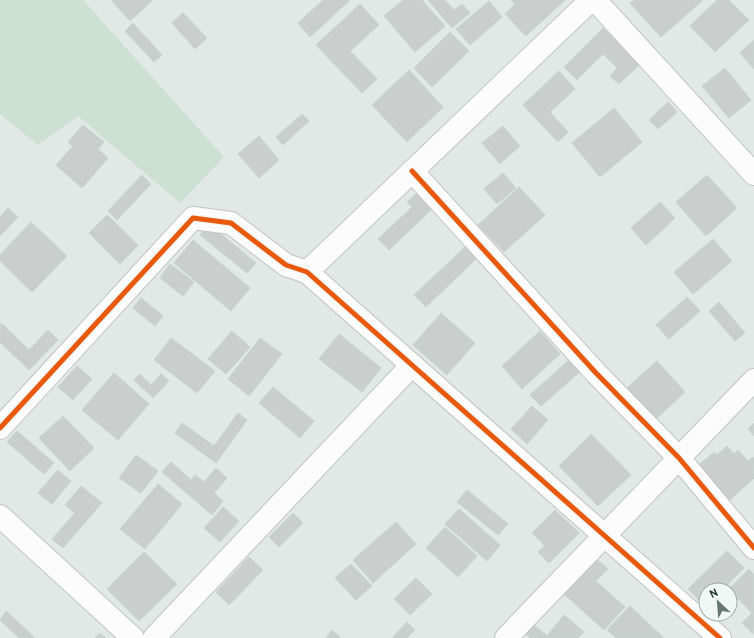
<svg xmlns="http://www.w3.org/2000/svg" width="754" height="638" viewBox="0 0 754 638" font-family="Overpass,sans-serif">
  <rect width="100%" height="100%" fill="#e2e8e5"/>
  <path fill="#cce1d3" d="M0,0H83L224,157L180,203L78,116L38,145L0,114Z"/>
  <g fill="#cacfcd" stroke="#cbd1ce">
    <path d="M111,0H153L130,21Z"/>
    <path d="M323,0H350L310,37L298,23Z"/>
    <path d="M403,0H422L445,26L415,52L384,16Z"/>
    <path d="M428,0H445L454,10L462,4L470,13L452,28Z"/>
    <path d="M511,0H565L526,36L505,14L515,4Z"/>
    <path d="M634,0H703L661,37L630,3Z"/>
    <path d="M717,0H729L749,20L715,52L690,26Z"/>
    <path d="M489,1L502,17L470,45L456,29Z"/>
    <path d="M360,4L379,25L350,51L377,79L362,93L316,45Z"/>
    <path d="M183,13L207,38L195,49L172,23Z"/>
    <path d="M133,23L162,55L154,62L125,31Z"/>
    <path d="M603,28L639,65L619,84L610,76L617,68L603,54L577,80L564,67Z"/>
    <path d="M450,32L469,51L432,87L414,68Z"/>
    <path d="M754,40V69L740,53Z"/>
    <path d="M725,68L751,100L729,118L702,86Z"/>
    <path d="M409,70L443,107L407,142L372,105Z"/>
    <path d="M559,71L575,89L550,112L568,132L558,142L523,105Z"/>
    <path d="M668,102L677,112L658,129L649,120Z"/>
    <path d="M614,108L642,142L600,177L572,143Z"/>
    <path d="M302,114L309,121L283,145L276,137Z"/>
    <path d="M83,125L104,142L98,149L108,158L82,188L56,165L73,146L68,142Z"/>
    <path d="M503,126L520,146L500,164L482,143Z"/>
    <path d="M259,136L279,160L259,178L238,154Z"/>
    <path d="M503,173L516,188L497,204L484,189Z"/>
    <path d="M142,175L151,184L117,220L108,211Z"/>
    <path d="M707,175L737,208L706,236L676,202Z"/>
    <path d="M519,187L545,215L504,252L478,225Z"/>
    <path d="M419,191L434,207L389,250L378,239L412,207L407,202Z"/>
    <path d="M660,202L675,218L646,245L631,228Z"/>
    <path d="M8,208L18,217L0,236V217Z"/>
    <path d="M107,215L138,245L120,264L89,233Z"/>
    <path d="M31,222L67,256L32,292L0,261V255Z"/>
    <path d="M209,224L256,263L247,273L200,235Z"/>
    <path d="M713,239L732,261L693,294L674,272Z"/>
    <path d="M193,240L250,288L231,311L174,263Z"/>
    <path d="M465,247L476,259L426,307L414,295Z"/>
    <path d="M170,264L194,282L183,296L160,278Z"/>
    <path d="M687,297L700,311L669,339L656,325Z"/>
    <path d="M141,298L163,316L155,326L133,308Z"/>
    <path d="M719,302L745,333L735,341L709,311Z"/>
    <path d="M441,313L475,343L447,375L413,345Z"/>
    <path d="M1,323L29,350L48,330L58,340L29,370L0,342Z"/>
    <path d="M232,331L250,347L226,374L208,359Z"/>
    <path d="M540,331L560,354L522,389L502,366Z"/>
    <path d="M339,334L381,368L362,392L319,359Z"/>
    <path d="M171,338L215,371L197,393L154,360Z"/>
    <path d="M260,338L282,354L249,396L228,379Z"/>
    <path d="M571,358L582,370L541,406L530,395Z"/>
    <path d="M657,361L685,392L655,420L627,388Z"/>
    <path d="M77,366L92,379L73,400L58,387Z"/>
    <path d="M114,373L149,404L118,440L82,410Z"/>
    <path d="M140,374L151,385L161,374L169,381L153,398L134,380Z"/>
    <path d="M273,387L314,421L300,438L259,403Z"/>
    <path d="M532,406L548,420L527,444L511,429Z"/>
    <path d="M238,413L247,420L216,463L175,433L182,423L214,446Z"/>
    <path d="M63,416L94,448L70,471L39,438Z"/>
    <path d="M754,423V436L748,429Z"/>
    <path d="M17,431L54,463L44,474L7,442Z"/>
    <path d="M591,434L631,475L598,506L559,466Z"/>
    <path d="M727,446L734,454L738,450L748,461L753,457L754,459V478L730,500L699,465L714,452L717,455Z"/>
    <path d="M136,455L158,471L141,493L119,478Z"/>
    <path d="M171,462L191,480L195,475L204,482L216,468L227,478L214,493L223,501L212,515L162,472Z"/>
    <path d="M58,470L71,481L52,504L38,493Z"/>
    <path d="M158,484L182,504L145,549L120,529Z"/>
    <path d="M81,486L102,503L63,548L52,539L75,513L65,505Z"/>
    <path d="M467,490L508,524L498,535L457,502Z"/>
    <path d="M223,507L239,521L220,542L204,528Z"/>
    <path d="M459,509L500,545L487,561L445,524Z"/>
    <path d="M555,510L579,533L549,563L538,552L545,546L532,533Z"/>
    <path d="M293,513L303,523L279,547L269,537Z"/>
    <path d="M396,522L416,544L373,583L353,560Z"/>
    <path d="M445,527L477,556L458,577L426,548Z"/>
    <path d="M727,551L744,568L722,590H706L705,606L688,589Z"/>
    <path d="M144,552L177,584L139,621L107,589Z"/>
    <path d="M249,557L263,570L229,605L216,592Z"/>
    <path d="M596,559L608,569L596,581L625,607L604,630L564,594Z"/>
    <path d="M351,564L372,586L356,600L335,578Z"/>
    <path d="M749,569L754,575L753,634L742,623L752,613L729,589Z"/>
    <path d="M416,578L432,594L410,615L394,599Z"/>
    <path d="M630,606L664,638H616L607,630Z"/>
    <path d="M6,611L35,638H19L0,620Z"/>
    <path d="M564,615L584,632L578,638H530L526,634L534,625L547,636Z"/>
    <path d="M407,622L415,630L407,638H392Z"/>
    <path d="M332,630L341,638H326Z"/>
    <path d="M99,633L106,638H95Z"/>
  </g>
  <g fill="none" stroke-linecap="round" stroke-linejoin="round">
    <defs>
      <g id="minor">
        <path d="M595,0L754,174"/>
        <path d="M412,171L596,373L679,458L754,548"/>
        <path d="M307,272L591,0"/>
        <path d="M0,428L193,218L231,223L286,265L307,272L720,638"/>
        <path d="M0,516L133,638"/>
        <path d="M154,638L412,365"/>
        <path d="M506,638L754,380"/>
      </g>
    </defs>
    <use href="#minor" stroke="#bfc5c2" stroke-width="24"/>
    <use href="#minor" stroke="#fbfcfb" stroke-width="22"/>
    <defs>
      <g id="cycleway">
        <path d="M412,171L596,373L679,458L754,548"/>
        <path d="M0,428L193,218L231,223L286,265L307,272L720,638"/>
      </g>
    </defs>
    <use href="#cycleway" stroke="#f1f7f4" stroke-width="8"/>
    <use href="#cycleway" stroke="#e8590c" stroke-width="5"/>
  </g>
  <g transform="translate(718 602) rotate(334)"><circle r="19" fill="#f1f7f4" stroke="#9eaba7"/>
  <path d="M0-3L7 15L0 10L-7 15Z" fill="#657772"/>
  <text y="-6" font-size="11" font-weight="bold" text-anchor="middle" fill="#223a34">N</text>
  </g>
</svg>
